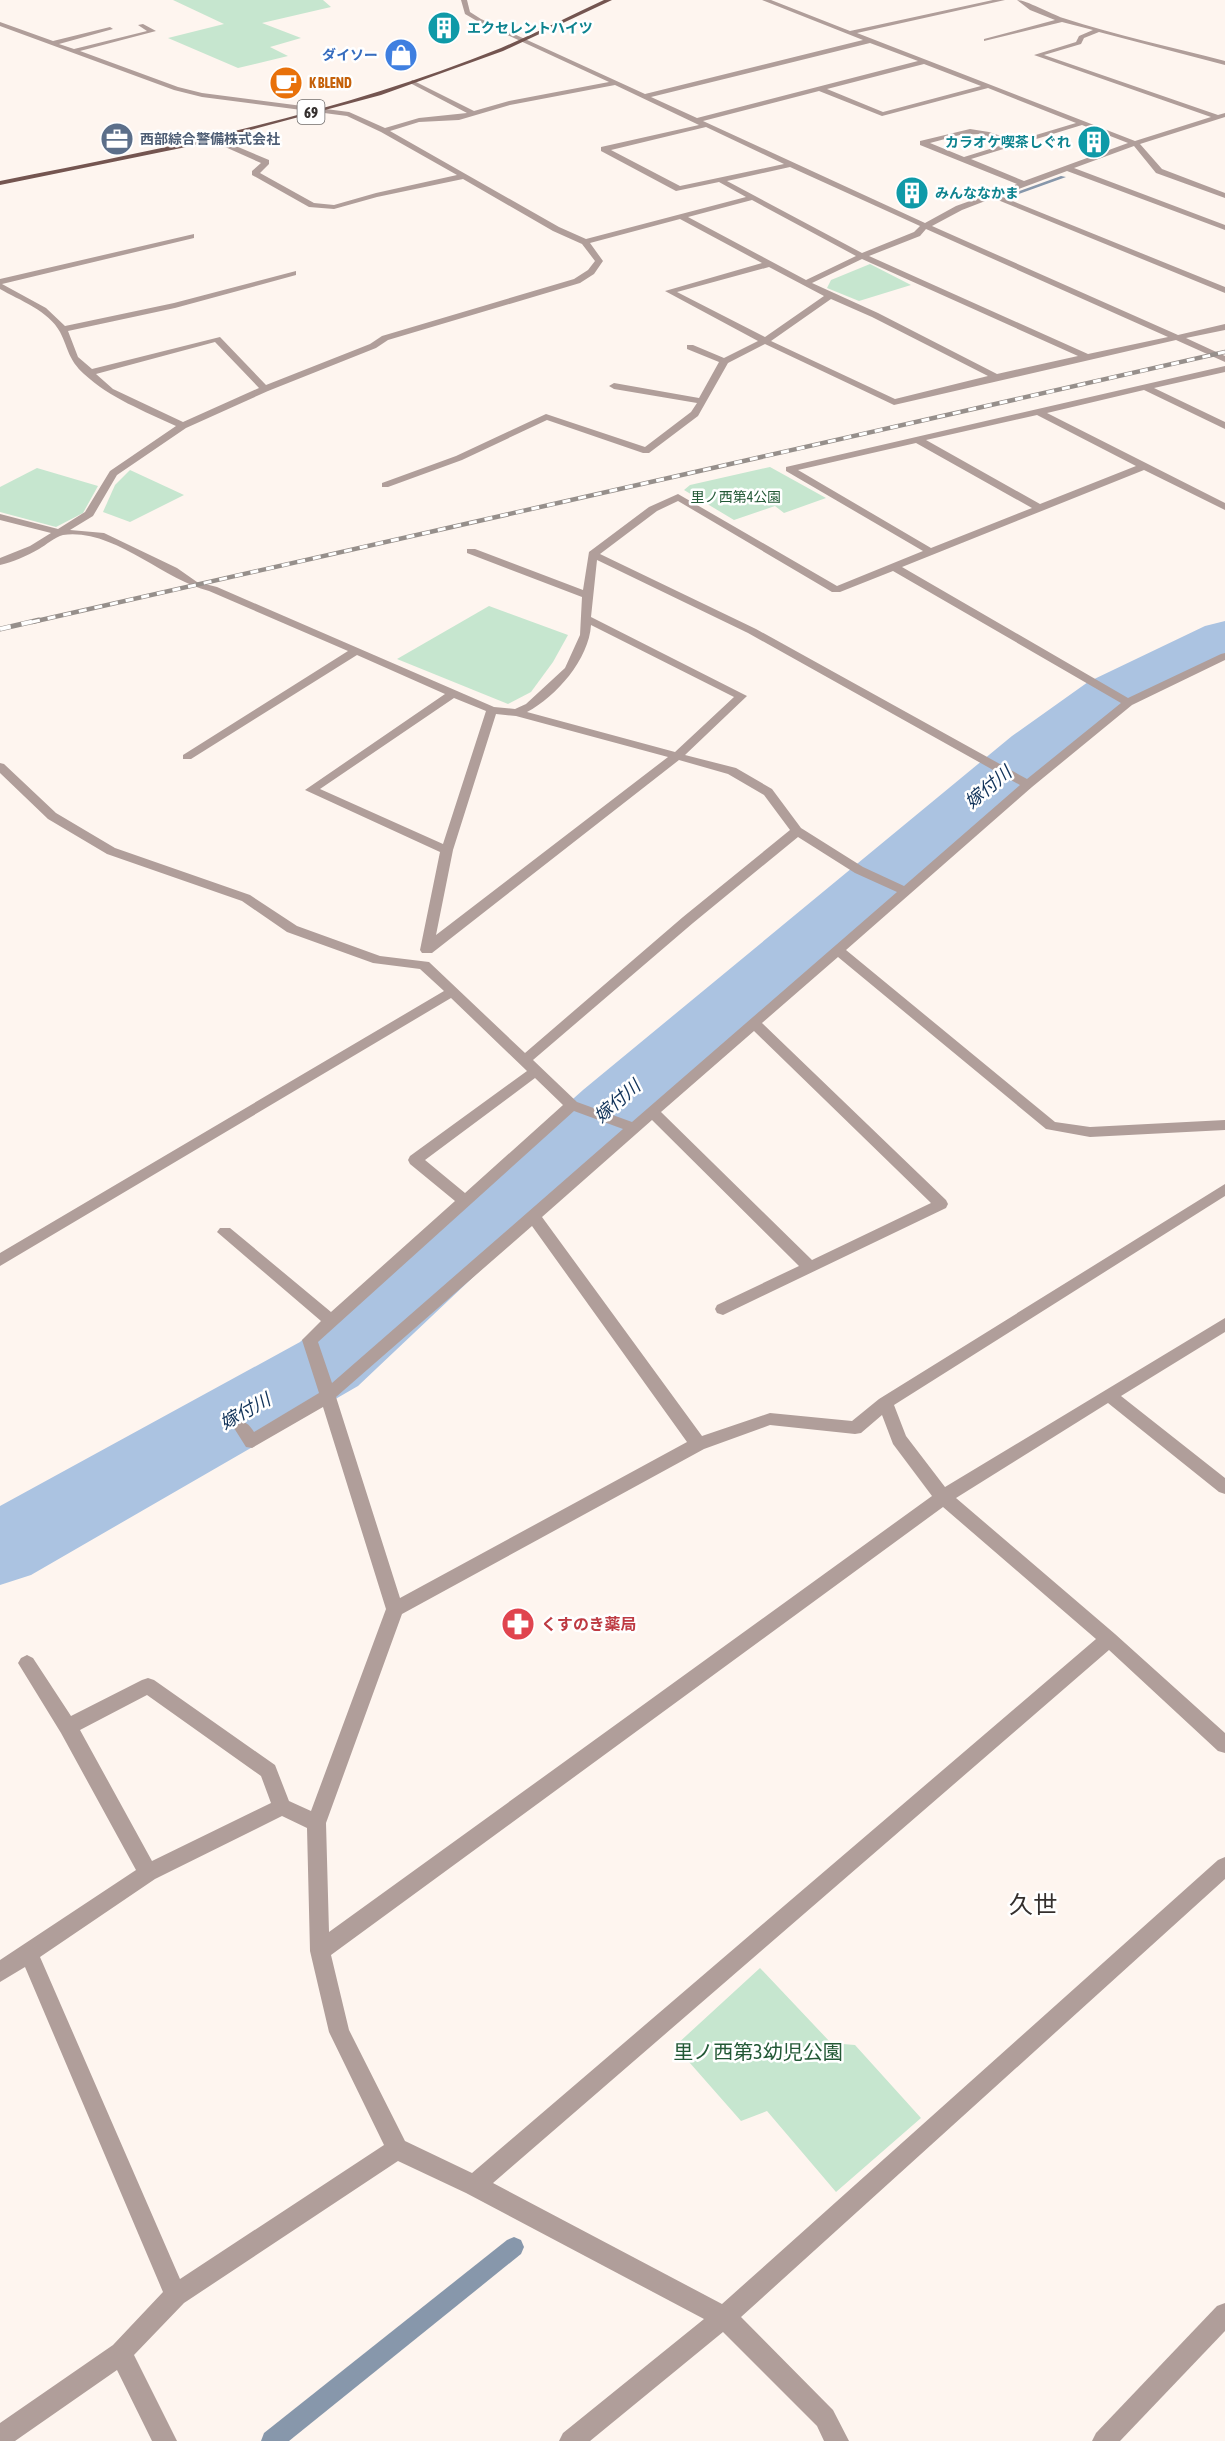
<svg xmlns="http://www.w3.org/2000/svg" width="1225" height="2441" viewBox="0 0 1225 2441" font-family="'Asap Condensed','Noto Sans JP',sans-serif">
  <rect width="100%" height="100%" fill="#fef5ef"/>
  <g fill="#c6e6cf">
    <path d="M173,0H323L331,7L262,23L301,38L270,47L288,56L238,68L168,38L224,24Z"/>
    <path d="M870,264L911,285L859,301L827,288L831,280Z"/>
    <path d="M770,467L826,498L784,513L775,506L734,520L684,490L690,485Z"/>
    <path d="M37,468L98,486L83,513L56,527L0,512V487Z"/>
    <path d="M130,470L184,495L130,522L103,512L115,485Z"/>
    <path d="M489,606L568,635L553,662L531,692L508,704L397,659Z"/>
    <path d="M760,1968L831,2043L855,2045L921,2118L836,2192L767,2111L741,2121L675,2046Z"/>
  </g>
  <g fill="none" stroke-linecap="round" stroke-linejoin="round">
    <g fill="#8797ab" fill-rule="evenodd">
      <path d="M1061,176L1066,177L1016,195L1011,194Z"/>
      <path d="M514,2237L521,2240L524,2247L521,2254L289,2441H261L264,2433L507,2240Z"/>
    </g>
    <path fill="#abc3e1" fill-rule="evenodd" d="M1225,621V659L1128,706L1054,762L635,1124L358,1386L31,1575L0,1585V1506L300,1342L583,1090L1012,736L1088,682L1205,626Z"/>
    <g fill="#b09e9a" fill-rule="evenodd">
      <path d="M461,0H467L470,12L481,19L645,94L863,40L762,0H771L850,31L993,0H1005L857,33L1135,141L1211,117L1034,55L1076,42L1079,36L1093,30L1062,22L984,41V39L1055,20L1030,10L1017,0C1026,0 1051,14 1063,18C1116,35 1171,47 1225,61V65L1099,32L1084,38L1081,44L1044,55L1218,115L1225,113V117L1140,144L1162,169L1225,193V198L1156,173L1134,146L1074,168L1225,225V230L1067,171L1000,196L1225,287V293L993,198L962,210L932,226L1178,335L1225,324V330L1186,338L1225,356V362L1176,340L894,405L765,344L728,363L698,416L649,453H643L547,420L462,460L388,487H382V483L456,456L546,414L645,447L691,412L697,403L614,389L609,386L614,383L699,398L719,362L687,349V345H693L724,358L758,341L665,291L762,263L680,219L590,243L603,261L594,274L580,283L388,340L376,348L268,391L186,428L117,475L93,516L70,530L104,533L177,568L197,582L217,587L494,707L515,709L526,704L565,668L580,635L582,597L467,553V549H475L583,590L589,552L649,507L678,494L837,586L923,551L786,471V467L1225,366V372L1154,388L1225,422V429L1144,390L1047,413L1225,503V510L1144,470L902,567L1128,698L1221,654L1225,653V660L1132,705L1032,787L846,950L1055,1122L1090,1127L1225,1120V1130L1090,1137L1046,1129L838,957L762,1023L946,1200L948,1204L946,1208L723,1315L717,1313L715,1309L717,1305L799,1266L652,1120L542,1217L702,1436L770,1413L852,1421L879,1399L1225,1184V1196L894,1405L906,1436L945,1487L1225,1318V1332L1121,1396L1225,1478V1494L1219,1492L1108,1403L956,1498L1115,1634L1225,1733V1753L1218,1751L1109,1650L493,2183L722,2304L1218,1860L1225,1857V1879L741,2317L833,2410L849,2441H824L817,2426L723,2332L590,2441H559L563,2433L704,2319L466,2193L398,2161L184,2303L134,2355L177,2441H152L117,2370L15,2441H0V2423L113,2345L163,2292L25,1967L0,1982V1960L136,1870L61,1733L18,1663L21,1658L27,1655L33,1658L71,1716L142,1680L148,1678L154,1680L275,1765L289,1801L311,1811L386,1609L323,1407L252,1448L246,1447L234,1428L236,1423C246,1420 249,1425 254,1432L319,1393L302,1340L321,1321L217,1232L220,1228H230L331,1312L455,1201L410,1164L408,1160L410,1156L527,1071L451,998L0,1266V1253L444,991L420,969L373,963L287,932L242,901L107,854L48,819L0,773V763L4,764L56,813L115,848L250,895L297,926L380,956L429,962L525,1053L683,917L790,830L764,795L728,774L679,760L432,953H422L420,950L440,852L305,790L445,694L357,655L191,759H183V755L348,651L209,591C163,580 114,528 63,535C55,537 46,545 39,549C27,556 13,562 0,565V558L30,546L51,533L0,520V514L58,529L85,512L110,471L176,426C144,411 110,398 84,374C68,359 69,350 60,332C49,311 19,300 0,289V279L194,234V238L2,284L46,308L65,326L174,303L296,271V275L175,308L68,331L78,357L92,369L220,337L266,385L370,344L382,336L574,279L588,270L595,261L582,244L553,231L463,179L377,197L334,209L309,207L252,175V171L261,163L205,138L212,136L269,160V164L260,173L314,203L334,205L376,193L457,175L381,132L347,116L202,97L174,90L0,26V22L53,41L110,27L113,29L59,44L74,49L147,31L138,25L143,24L156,31L80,51L178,87L202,93L349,112L385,128L419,118L467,113L410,83L412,80L474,111L509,101L609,82L477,21L465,14ZM870,43L918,61L697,118L651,97ZM924,64L981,86L883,112L827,89ZM615,85L699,125L601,147V151L676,191L719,182L746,197L586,239L559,227L390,131L419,122L459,120L510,105ZM988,88L1076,123L1016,141L989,132L970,129L920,141V145L1017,184L956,206L925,223L703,121L819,91L882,116ZM1082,125L1128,143L1024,181L971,159ZM706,127L784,164L680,186L611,150ZM979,134L1009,143L964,157L930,143L960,135ZM790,167L920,226L914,232L862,253L727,181ZM752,200L856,256L806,280L688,217ZM926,229L1168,337L1088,354L869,256L920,236ZM862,259L1078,356L997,374L878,313L812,283ZM769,267L824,296L765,337L677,292ZM831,299L872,317L988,376L895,399L771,341ZM215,342L259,388L183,422L113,389L96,374ZM1037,415L1136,466L1040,504L926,440ZM916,443L1032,508L931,548L798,470ZM678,501L832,592H840L893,571L1121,703L1027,779L756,629L600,554L657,511ZM597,560L748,633L1020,785L904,886L863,867L801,828L772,789L736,768L685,755L747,696L591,617ZM591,625L734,697L675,752L527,712C556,697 589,659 591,625ZM454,698L486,711L443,844L320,789ZM496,714L516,716L668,757L436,935L453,850ZM798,837L855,873L897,892L632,1122L577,1102L533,1060L693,923ZM754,1031L931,1203L812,1260L661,1112ZM535,1078L563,1105L465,1193L425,1160ZM574,1111L623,1129L332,1383L318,1342ZM532,1226L687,1442L400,1598L336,1397ZM882,1415L893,1444L932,1496L329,1932L326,1823L402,1614L704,1449L770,1425L855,1434L861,1433ZM943,1507L1096,1639L472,2173L405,2141L349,2030L331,1955ZM147,1695L261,1776L271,1803L152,1861L80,1730ZM282,1816L307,1828L310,1951L329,2032L384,2145L180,2279L40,1957L155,1879Z"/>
      <path d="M1225,2303V2331L1120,2441H1092L1096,2433L1217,2306Z"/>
    </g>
    <path fill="#745550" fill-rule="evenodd" d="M604,0H612L503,51L381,95L191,146L0,185V181C169,148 340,113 501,48C536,33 570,16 604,0Z"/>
    <defs>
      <path id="rail-far1" d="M32,622L1225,352"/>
      <path id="rail" d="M0,629L39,620"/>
    </defs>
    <use href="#rail-far1" stroke="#968f8b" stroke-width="4.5"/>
    <use href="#rail" stroke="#968f8b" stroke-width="5"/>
    <use href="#rail-far1" stroke="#fff" stroke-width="3" stroke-dasharray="8" stroke-linecap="butt"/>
    <use href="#rail" stroke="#fff" stroke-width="4" stroke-dasharray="11" stroke-linecap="butt"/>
  </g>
  <defs>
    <symbol id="building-disc" viewBox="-11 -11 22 22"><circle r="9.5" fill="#0f9aa8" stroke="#fff"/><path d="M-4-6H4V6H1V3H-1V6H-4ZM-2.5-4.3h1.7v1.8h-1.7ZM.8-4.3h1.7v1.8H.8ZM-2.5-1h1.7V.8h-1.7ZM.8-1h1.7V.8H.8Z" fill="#fff"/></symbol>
    <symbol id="shop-disc" viewBox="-11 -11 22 22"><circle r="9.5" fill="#3f7fe0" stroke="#fff"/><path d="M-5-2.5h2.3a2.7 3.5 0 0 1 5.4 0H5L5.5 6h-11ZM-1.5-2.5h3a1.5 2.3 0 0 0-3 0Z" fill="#fff"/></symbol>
    <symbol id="cafe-disc" viewBox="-11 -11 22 22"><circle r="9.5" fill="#e8710a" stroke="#fff"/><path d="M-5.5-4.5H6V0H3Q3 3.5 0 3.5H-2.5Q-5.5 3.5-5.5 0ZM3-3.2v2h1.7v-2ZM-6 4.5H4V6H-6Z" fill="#fff"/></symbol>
    <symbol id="office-disc" viewBox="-11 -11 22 22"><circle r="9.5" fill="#5c6f8a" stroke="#fff"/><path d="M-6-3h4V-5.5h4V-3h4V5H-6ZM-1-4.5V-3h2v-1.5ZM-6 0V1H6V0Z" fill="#fff"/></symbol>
    <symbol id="pharmacy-disc" viewBox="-11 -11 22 22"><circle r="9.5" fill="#e0444e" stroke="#fff"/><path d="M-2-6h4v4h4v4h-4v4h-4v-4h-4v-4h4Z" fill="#fff"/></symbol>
  </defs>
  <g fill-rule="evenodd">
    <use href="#building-disc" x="425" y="9" width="38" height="38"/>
    <use href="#shop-disc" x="382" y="36" width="38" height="38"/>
    <use href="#cafe-disc" x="267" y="64" width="38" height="38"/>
    <use href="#office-disc" x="98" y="120" width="38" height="38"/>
    <use href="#building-disc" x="1075" y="123" width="38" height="38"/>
    <use href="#building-disc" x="893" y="174" width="38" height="38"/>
    <use href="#pharmacy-disc" x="499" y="1605" width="38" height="38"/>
  </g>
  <g text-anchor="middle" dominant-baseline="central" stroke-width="5" stroke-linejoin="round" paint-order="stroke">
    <g font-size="14" font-weight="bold" fill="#0d838f" stroke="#fff" text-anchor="start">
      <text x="467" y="28">エクセレントハイツ</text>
      <text x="1071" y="142" text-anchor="end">カラオケ喫茶しぐれ</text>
      <text x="935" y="193">みんななかま</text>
    </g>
    <g font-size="14" font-weight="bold" fill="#366cbe" stroke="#fff" text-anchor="end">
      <text x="378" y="55">ダイソー</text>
    </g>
    <g font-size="14" font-weight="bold" fill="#c56008" stroke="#fff" text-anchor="start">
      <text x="309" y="83">K BLEND</text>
    </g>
    <g font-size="14" font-weight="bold" fill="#4e5e75" stroke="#fff" text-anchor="start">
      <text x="140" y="139">西部綜合警備株式会社</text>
    </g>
    <g font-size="14" fill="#235936" stroke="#fff">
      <text x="736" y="497">里ノ西第4公園</text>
    </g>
    <rect fill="#fff" stroke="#716d6c" stroke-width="1.5" x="297.5" y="100" width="27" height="24" rx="4.5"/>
    <g font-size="15" font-weight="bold" fill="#342f2d">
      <text x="311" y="112">69</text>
    </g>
    <g font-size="16" font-weight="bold" fill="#be3a42" stroke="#fff" text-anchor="start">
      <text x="541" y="1624">くすのき薬局</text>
    </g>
    <g font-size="18" font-style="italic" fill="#103259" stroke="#fff">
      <text transform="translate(988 787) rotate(-40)">嫁付川</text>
      <text transform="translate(617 1101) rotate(-41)">嫁付川</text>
      <text transform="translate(245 1411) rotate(-29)">嫁付川</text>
    </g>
    <g font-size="20" fill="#235936" stroke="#fff">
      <text x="758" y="2051">里ノ西第3幼児公園</text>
    </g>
    <g font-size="24" fill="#342f2d" stroke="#fff">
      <text x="1033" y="1904">久世</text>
    </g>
  </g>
</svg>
